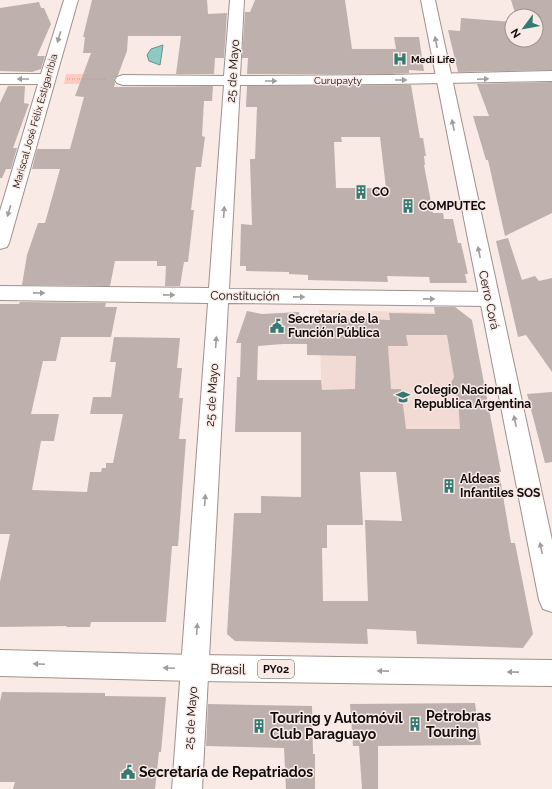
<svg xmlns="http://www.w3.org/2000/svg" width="552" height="789" viewBox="0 0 552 789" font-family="Raleway,sans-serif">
  <rect width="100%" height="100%" fill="#f9eae6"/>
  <path fill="#f1dbd4" d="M319,310L460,313L499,473L324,471Z"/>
  <path fill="#fecbbe" d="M66,74H115L113,84H64Z"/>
  <path fill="#8ecac3" stroke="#68918c" d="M163,45L160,65L149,61L147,55L151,49Z"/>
  <g fill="#beb0ac" fill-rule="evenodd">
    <path d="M92,0H207L208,14L227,13L224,58H215L214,74H176L181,36H128L127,51L118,75L114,79L115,83L114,87L213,86L212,101H204L202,136L205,137L201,167H196L191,210H194L188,262H184L180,286H165L166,266H157V261H115L110,286L22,285L27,255L38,223H45L60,169H32L37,149H70L84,97L75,96L91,53H83L85,37H83Z"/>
    <path d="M255,0H345L352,49H396L394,37H419L424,71L409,70V73L391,74H247L248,58H242L245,12H250Z"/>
    <path d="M511,0H552V70L458,72L448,30L460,31L461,18L512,22V40H536V16H516Z"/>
    <path d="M39,2L41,8H44L51,24L37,56H45L41,69L32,72L0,71V8Z"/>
    <path d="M552,82V213L505,236L488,160H486L473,116H489L477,84Z"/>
    <path d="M411,85L420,138H423L426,156H424L425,165H424L433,213H443L444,219H453L458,243H461L468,274H465L467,283H430L429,277L387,276L388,282L308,280V275L289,274V272L246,271V266H240L241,224L252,225L250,159H255L257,107H246L247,86ZM341,137H380L386,188H336L334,142H342Z"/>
    <path d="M8,86H25L24,103L29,104L13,148H17L11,169H6L2,178H0V103Z"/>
    <path d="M508,238L522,280L535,276L539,281L552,278V372L526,335L518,337L496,241Z"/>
    <path d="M20,302L106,303L105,307H117L111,337H61L56,361H43L31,414H59L54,441H41L32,490L87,492L90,472H101L102,468H106V463H113L123,414H90L93,397H111L116,362H110L114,337L180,338L177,368H182L179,398H183L179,439H186L178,546H172L166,622H91L90,627H66L67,626L0,627V582L10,534H0V304H19Z"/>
    <path d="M434,307H455L472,320L501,472H499L511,543H515L533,634L523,648L417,644L416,631L367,629L368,644L235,641L227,634L234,513H261V496L301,497V432H235L237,377H240L241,343H236L247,311L262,314L299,312L300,319L338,318L390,320L389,313L435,314ZM406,335H447L454,377L448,389L458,397L460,429H406L401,389H391L388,346H408ZM283,344H307V355L356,356L355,389L322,390L321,380H257L258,346ZM360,472H396L402,521L365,520L368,601H323L322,548H327V525H363Z"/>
    <path d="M552,392V462L545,463L527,394Z"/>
    <path d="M2,692L105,693V696L166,697L161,752H159L155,789H13L15,782H0V702Z"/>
    <path d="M475,703L481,745L378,746V789H362L359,746H353L350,704Z"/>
    <path d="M208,704L312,706L313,754H315V789H286L284,748L206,746Z"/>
  </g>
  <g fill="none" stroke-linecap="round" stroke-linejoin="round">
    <defs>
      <g id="street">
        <path d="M64,0H78L9,243L7,247L0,249V211L38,84H0V74H41Z"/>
        <path d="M230,0H244L240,76L391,75L552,71V81L391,84L240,85L229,289L489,292L496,294L499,299L496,304L489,306L228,303L202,789H172L208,303L0,300V286L209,288L224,85H123L117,83L115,80L117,77L123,75L224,76Z"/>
      </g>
      <path id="secondary" d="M421,0H435L552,540V612L543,609L539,600Z"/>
      <path id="primary" d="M0,650L194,655L552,660V686L194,681L0,676Z"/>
    </defs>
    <use href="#street" stroke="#9f918d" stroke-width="2"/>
    <use href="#secondary" stroke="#9f918d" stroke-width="2"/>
    <use href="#primary" stroke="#9f918d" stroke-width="2"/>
    <path stroke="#a89d9a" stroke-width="2" stroke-dasharray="0.5 2" stroke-linecap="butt" d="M67,79H106"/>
    <use href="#street" fill="#fff" fill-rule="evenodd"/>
    <use href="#secondary" fill="#fff" fill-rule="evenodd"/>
    <use href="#primary" fill="#fff" fill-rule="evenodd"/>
  </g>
  <defs><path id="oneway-solid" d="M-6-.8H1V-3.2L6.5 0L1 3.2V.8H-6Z"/></defs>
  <g fill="#a09e9d">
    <use href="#oneway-solid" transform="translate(59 37) rotate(107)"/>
    <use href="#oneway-solid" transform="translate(436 42) rotate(-101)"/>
    <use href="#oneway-solid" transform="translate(23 79) rotate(-180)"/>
    <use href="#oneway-solid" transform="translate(483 79) rotate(-2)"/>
    <use href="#oneway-solid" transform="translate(401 80)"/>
    <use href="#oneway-solid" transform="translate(271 81)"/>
    <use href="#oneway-solid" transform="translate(453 125) rotate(-102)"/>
    <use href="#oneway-solid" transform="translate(9 211) rotate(106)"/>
    <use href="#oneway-solid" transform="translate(224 212) rotate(-86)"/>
    <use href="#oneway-solid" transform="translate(479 252) rotate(-102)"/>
    <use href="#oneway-solid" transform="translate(39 293) rotate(1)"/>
    <use href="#oneway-solid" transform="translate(169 295) rotate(1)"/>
    <use href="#oneway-solid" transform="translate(299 297) rotate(1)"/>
    <use href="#oneway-solid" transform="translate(429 299) rotate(1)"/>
    <use href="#oneway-solid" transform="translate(216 342) rotate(-86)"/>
    <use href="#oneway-solid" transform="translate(515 421) rotate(-102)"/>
    <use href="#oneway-solid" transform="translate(205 500) rotate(-86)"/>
    <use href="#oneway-solid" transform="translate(541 548) rotate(-102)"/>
    <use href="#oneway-solid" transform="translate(197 629) rotate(-86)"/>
    <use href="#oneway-solid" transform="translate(39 664) rotate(-178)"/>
    <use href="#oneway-solid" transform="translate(169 668) rotate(-178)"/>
    <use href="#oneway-solid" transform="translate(383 671) rotate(-179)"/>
    <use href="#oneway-solid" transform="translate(513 672) rotate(-179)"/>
  </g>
  <defs>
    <symbol id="hospital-bare" viewBox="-9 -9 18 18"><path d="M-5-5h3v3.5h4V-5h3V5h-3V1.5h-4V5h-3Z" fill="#337a73" stroke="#f9eae6" stroke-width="2.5" paint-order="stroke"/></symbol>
    <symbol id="building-bare" viewBox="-9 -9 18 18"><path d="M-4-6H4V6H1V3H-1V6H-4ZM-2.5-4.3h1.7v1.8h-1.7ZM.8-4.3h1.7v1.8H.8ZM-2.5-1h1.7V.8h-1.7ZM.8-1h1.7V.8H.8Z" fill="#337a73" stroke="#f9eae6" stroke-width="2.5" paint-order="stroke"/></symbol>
    <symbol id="civic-bare" viewBox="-9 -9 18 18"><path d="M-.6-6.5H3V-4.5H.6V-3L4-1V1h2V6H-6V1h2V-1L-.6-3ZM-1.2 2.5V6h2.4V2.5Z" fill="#337a73" stroke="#f9eae6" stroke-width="2.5" paint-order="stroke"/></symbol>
    <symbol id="university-bare" viewBox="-9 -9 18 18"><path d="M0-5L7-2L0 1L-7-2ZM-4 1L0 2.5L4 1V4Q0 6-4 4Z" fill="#337a73" stroke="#f9eae6" stroke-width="2.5" paint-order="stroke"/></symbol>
  </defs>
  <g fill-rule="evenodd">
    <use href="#hospital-bare" x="390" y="49" width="20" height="20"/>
    <use href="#building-bare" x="351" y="182" width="20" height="20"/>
    <use href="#building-bare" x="398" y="196" width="20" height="20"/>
    <use href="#civic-bare" x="267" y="316" width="20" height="20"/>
    <use href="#university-bare" x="393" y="387" width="20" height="20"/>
    <use href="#building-bare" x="439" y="476" width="20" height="20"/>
    <use href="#building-bare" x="405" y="714" width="20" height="20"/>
    <use href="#building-bare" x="249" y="716" width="20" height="20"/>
    <use href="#civic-bare" x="118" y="762" width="20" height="20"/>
  </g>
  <g text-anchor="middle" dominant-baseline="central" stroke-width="3" stroke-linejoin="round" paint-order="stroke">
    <g font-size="10" font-weight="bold" fill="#110c0b" stroke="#f9eae6" text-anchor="start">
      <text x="411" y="59">Medi Life</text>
    </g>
    <g font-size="10" fill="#110c0b" stroke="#f9eae6">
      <text x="338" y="80">Curupayty</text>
      <text transform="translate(35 121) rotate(-74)">Mariscal José Félix Estigarribia</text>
    </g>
    <rect fill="#f9eae6" stroke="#574f4d" stroke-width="1" x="258" y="660" width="36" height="18" rx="3"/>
    <g font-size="11" font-weight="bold" fill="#110c0b">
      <text x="276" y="669">PY02</text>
    </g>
    <g font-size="12" fill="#110c0b" stroke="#f9eae6">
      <text transform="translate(233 71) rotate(-86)">25 de Mayo</text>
      <text transform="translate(245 296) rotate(1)">Constitución</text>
      <text transform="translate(489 300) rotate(78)">Cerro Corá</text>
      <text transform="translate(212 395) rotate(-86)">25 de Mayo</text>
      <text transform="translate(191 718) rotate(-86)">25 de Mayo</text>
    </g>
    <g font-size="12" font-weight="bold" fill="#110c0b" stroke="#f9eae6" text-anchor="start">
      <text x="372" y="192">CO</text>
      <text x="419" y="206">COMPUTEC</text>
      <text x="288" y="319">Secretaría de la<tspan x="288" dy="14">Función Pública</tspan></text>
      <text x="414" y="390">Colegio Nacional<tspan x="414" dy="14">Republica Argentina</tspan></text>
      <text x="460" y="479">Aldeas<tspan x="460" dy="14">Infantiles SOS</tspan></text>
    </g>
    <g font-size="14" fill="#110c0b" stroke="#f9eae6">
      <text transform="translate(228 669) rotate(1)">Brasil</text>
    </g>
    <g font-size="14" font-weight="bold" fill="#110c0b" stroke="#f9eae6" text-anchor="start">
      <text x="426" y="716">Petrobras<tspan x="426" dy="16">Touring</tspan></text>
      <text x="270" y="718">Touring y Automóvil<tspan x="270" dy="16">Club Paraguayo</tspan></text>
      <text x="139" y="772">Secretaría de Repatriados</text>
    </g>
  </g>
  <g transform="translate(524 28) rotate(238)"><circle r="19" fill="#f9eae6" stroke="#9c918e"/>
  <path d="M0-3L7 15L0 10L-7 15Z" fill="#337a73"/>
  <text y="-6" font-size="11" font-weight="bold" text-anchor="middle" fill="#110c0b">N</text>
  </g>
</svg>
